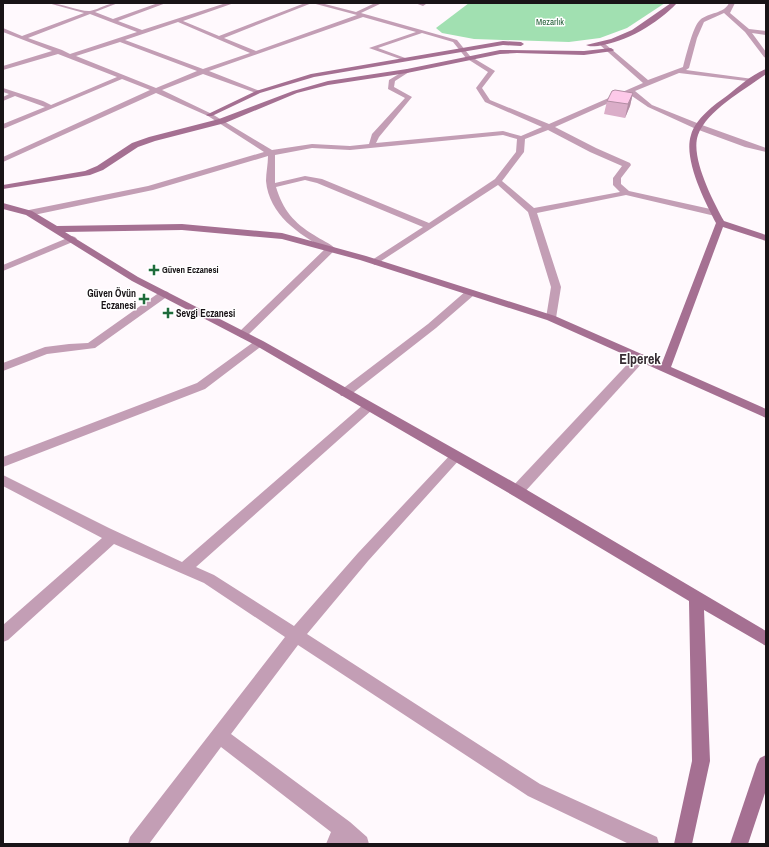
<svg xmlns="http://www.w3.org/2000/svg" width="769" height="847" viewBox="0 0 769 847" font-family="'Archivo Narrow',sans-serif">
  <rect width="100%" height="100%" fill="#fff9fd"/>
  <path fill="#a1e0b1" d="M469,3H665L627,28L600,38L569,42L474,39L442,33L436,28Z"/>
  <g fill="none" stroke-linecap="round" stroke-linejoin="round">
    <g fill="#c39eb5" fill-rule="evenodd">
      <path d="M48,3C61,3 81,12 90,11C100,9 107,3 118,3L95,12L113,19L158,3H166L118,21L142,30L226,3H234L183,21L219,36L305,3H321L356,12L375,3H382L361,13L457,40L470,56L495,71L482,88L490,100L549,124L643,83L600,45V43H604L648,80L683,67C686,56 693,26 700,20C709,12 724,14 729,3H735L730,13L749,29L766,31V35L752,33L766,52V58L764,57L745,32L724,13L704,22L697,38L689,68L686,70L753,79L755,80V82L679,73L635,91L652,105L702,125L766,148V152L745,147L696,129L648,107L629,94L555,127L596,148L630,163L631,165L621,178V184L629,191L715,210L719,213L715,216L626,195L537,213L561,287L556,318L551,321L546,318L551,287L528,212L498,185L375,265L370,262L372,260L423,227L317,183L305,180L276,187C283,210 294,223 314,235C321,240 330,243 336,249L246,337L242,338L237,335L238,333L325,249C299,234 269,215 266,181C266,173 268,164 268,156L153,190L29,216L25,213L29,210L148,186L264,152L208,116L156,93L3,162V157L150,90L122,79L3,129V124L45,107L15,96L3,101V97L9,94L3,92V88L43,101L51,105L117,77L58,54L3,70V66L52,51L3,32V28L22,36L84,13ZM312,3L357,15L256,51L224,38ZM90,14L137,32L70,54L62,50L28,38ZM363,17L416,32L369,48L403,60L408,59L378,48L422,33L453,42L466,58L488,72L476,88L485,102L542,127L521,136L503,131L376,143L379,137L412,97L394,87L395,81L409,72V70L407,69L389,80L388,89L405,98L372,134L369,144L350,146L312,144L272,150L212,114L162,90L203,74L256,93H260V91L209,71ZM178,22L250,53L203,69L125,40ZM120,42L197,71L156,88L76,56ZM548,130L590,152L622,166L613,178V185L620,192L534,208L502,181L524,152L525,139ZM503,135L517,139L516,152L495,179L429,223L322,179L305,176L275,183V155L312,148L350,150Z"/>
      <path d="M415,3H425L426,4L423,6Z"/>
      <path d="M72,236L75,237L77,239L75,241L3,271V265Z"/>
      <path d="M470,290L474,291L475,293L474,295L436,328L349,396H341L339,393L341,390L428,324L466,291Z"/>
      <path d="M164,291L168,292L169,294L168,296L95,348L47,354L3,371V363L45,347L69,344L88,343L160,292Z"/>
      <path d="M259,340L264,343L263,345L205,389L3,467V457L197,383L255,341Z"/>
      <path d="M640,354L644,355L645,358L644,361L522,495L517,496L512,495L510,491L512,487L636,355Z"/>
      <path d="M368,403L372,404L374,407L372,410L196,567L214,575L294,626L358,553L452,453L456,451L460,453L462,456L460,459L368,561L307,634L540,784L657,837L659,844H629L528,796L298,645L231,734L350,822L367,837L369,844H326L331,832L221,747L149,844H128L130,837L285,637L204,583L114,544L8,640L3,642V625L102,538L3,486V475L109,528L182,562L364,404Z"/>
    </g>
    <g fill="#a57092" fill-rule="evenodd">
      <path d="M671,3H677C657,24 626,42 598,46C593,46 590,47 586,45L611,39L632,30Z"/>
      <path d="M503,41L521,42L524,44L521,46L503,45L314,77L260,93L212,116H208L206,115L256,91L311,74Z"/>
      <path d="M611,48L614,50L613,51L584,55L517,53L500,54L407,73L328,85L297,93L225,123L155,141L138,147L103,170L90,175L3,189V185L85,171L97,166L132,143L149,137L219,119L293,91L328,81L407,69L500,50L584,51Z"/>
      <path d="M766,69V74C746,89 707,110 698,135C690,157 713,201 724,221L766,235V241L723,227L671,367L766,409V418L547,320L360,260L282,239L182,230L65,232L138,277L263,341L522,487L766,631V646L704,610L710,761L692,844H674L692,761L689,601L512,495L255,345L132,281L26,215L3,209V203L32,211L57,226L182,224L282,233L366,256L555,316L662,363L716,223C705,202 683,159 691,135C696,118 714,105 728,95C738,87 754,73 766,69Z"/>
      <path d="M766,755V790L748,844H730L757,764L760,758Z"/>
    </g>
  </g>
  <path fill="#daadc8" d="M633,93L630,106L625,118L604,114L607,101Z"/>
  <path fill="#b18da3" d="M633,93L630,106L625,118L628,104Z"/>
  <path fill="#fdc9e9" stroke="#b18da3" d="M615,90L633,93L628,104L607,101L612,91Z"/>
  <g fill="#1e6c3b" stroke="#fff" stroke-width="1.5">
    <path d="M152 264h4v4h4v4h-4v4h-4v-4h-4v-4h4z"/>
    <path d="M142 293h4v4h4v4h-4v4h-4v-4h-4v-4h4z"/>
    <path d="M166 307h4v4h4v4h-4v4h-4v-4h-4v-4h4z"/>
  </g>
  <g text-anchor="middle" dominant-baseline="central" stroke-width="3" stroke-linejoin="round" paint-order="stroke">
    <g font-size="9" fill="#256039" stroke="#fff">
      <text x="550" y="22">Mezarlık</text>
    </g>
    <g font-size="9" font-weight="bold" fill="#191417" stroke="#fff" text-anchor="start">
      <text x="162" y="270">Güven Eczanesi</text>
    </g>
    <g font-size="10" font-weight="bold" fill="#191417" stroke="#fff" text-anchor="end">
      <text x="136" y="293">Güven Övün<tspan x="136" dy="12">Eczanesi</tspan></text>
      <text x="176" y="313" text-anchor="start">Sevgi Eczanesi</text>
    </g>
    <g font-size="14" font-weight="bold" fill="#372d33" stroke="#fff">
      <text x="640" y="359">Elperek</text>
    </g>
  </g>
  <rect width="769" height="847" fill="none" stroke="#191417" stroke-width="8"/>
</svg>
